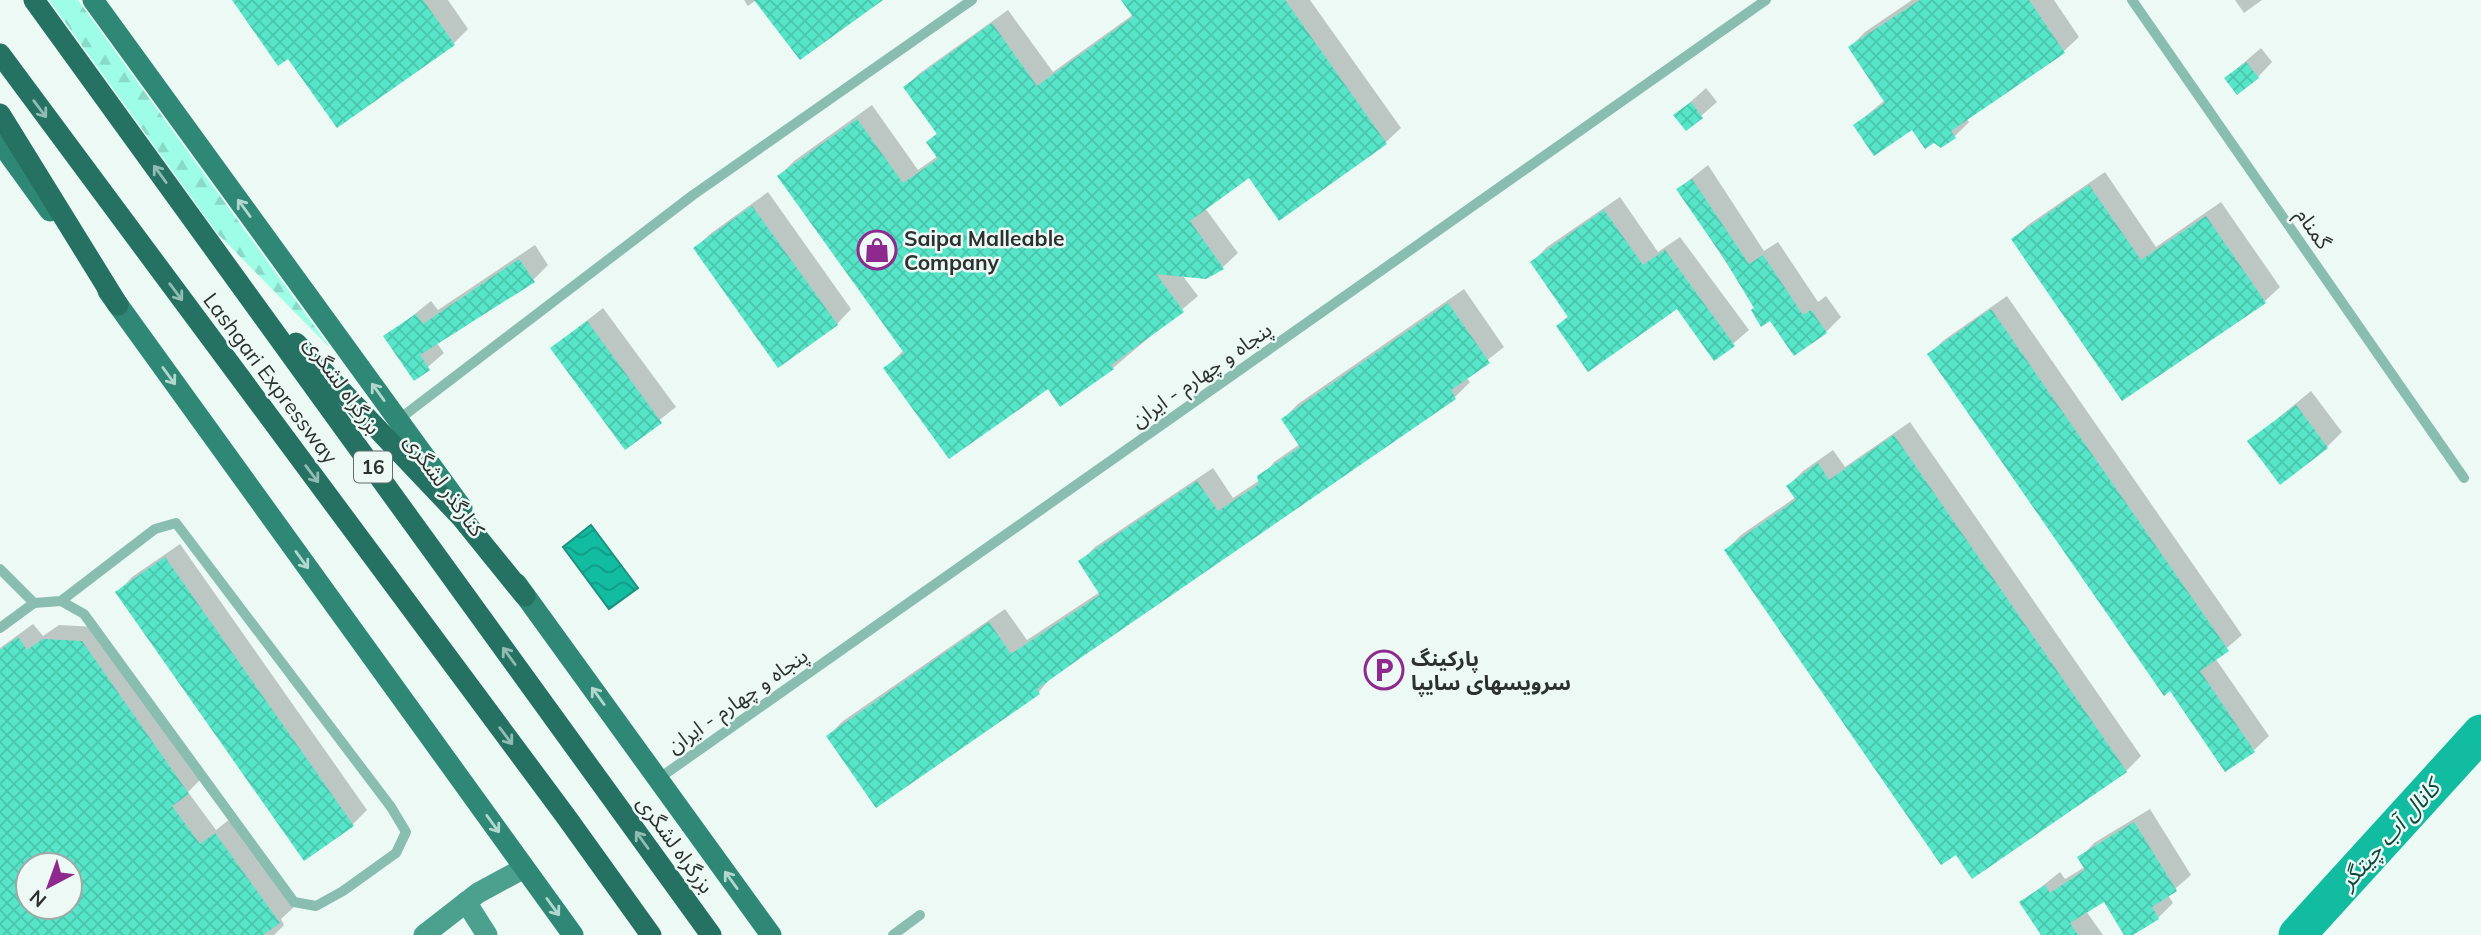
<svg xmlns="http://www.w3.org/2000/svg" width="2481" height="935" viewBox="0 0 2481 935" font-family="Mulish,'Noto Sans Arabic',sans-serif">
  <defs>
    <pattern id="forest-firs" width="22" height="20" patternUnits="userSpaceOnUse" patternTransform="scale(1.75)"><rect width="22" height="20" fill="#9efde6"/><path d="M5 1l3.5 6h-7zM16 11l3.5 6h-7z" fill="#88d9c6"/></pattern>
    <pattern id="water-waves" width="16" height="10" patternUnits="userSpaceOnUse" patternTransform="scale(1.75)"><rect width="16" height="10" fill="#12bca1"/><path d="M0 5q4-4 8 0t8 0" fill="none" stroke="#119984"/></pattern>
    <pattern id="building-cross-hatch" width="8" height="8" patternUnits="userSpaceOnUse" patternTransform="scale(1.75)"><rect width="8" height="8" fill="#56e5c8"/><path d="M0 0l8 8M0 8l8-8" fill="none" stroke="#4bc5ac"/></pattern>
  </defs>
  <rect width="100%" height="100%" fill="#ecf9f5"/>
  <path fill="url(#forest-firs)" d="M49,0H78L331,349L217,233Z"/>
  <path fill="url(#water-waves)" stroke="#1a927f" stroke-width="2" d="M591,525L638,588L609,609L563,547Z"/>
  <g fill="#0003" fill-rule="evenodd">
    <path d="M234,0H448L468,29L453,44L289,56Z"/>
    <path d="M744,0H880H756L748,6Z"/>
    <path d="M1124,0H1310L1401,128L1386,142L1279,218L1249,176L1205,208L1238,253L1223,267L1206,278L1182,275L1198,296L1113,368L1048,386L885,368L904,350L779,176L794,161L872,105L918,170L938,156L928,142L938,132L905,87L920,73L1008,10L1053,72L1134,14Z"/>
    <path d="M1912,0H2054L2079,37L2064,51L1966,118L1969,122L1954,137L1913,128L1855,125L1885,100L1850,47L1865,32Z"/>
    <path d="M2235,0H2262L2244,13Z"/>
    <path d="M2261,48L2272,62L2258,77L2226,78Z"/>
    <path d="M1706,88L1717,102L1686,129L1676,115Z"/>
    <path d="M1708,165L1764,251L1778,242L1818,302L1826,296L1841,317L1826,332L1794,354L1771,319L1756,308L1678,189Z"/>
    <path d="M2105,172L2156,247L2221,202L2280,287L2265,301L2122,399L2013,239L2028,225Z"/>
    <path d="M768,192L851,309L837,324L695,248L710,234Z"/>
    <path d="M1620,197L1658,252L1680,237L1749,330L1715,359L1678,307L1558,326L1569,315L1532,262L1547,247Z"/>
    <path d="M535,245L548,265L533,280L452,335L450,332L436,342L444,353L415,378L386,337L431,301L438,310Z"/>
    <path d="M1464,289L1504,347L1466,377L1470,382L1455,397L1052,676L1039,692L828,736L843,721L1005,609L1027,640L1100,592L1080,562L1095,547L1213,468L1233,498L1260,480L1274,462L1300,444L1283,419L1298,404Z"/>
    <path d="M2007,296L2242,635L2215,658L2269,736L2254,750L2171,689L1929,354L1944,340Z"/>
    <path d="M603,308L676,407L625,447L552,348Z"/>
    <path d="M2311,391L2342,432L2327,447L2250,441Z"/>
    <path d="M1910,422L2141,756L2126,771L1726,550L1741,535L1796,497L1788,486L1803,471L1833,450L1845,467Z"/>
    <path d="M180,544L367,810L352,825L118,592L132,577Z"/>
    <path d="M33,624L43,636L59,625L97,627L202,778L188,792L216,830L230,819L294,907L281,919L284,925L274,935H0V648ZM28,865H70V907H28Z"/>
    <path d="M2150,809L2191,875L2168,895L2173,903L2158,918L2130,935H2126L2104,899L2086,911L2103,935H2043L2021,903L2060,872L2065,879L2085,867L2080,858L2094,843Z"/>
  </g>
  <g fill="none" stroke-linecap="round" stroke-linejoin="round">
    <path stroke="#12bca1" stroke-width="37" d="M2297,935L2481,733"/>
  </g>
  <g fill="url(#building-cross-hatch)" fill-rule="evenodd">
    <path d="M232,0H423L455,45L337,128L288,59L278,66Z"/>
    <path d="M754,0H883L800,60Z"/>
    <path d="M1121,0H1285L1387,144L1279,221L1249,178L1190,221L1224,269L1206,279L1156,274L1184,312L1111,365L1114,369L1060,407L1048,389L949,459L883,368L904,353L777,176L857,119L903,183L938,159L926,142L937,134L903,87L992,23L1037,86L1133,17Z"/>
    <path d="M1920,0H2029L2065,53L1951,131L1956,138L1941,148L1934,143L1925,149L1912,130L1874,156L1853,125L1885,103L1848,47Z"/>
    <path d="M2246,62L2259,78L2237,95L2224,78Z"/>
    <path d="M1691,102L1703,118L1686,131L1673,115Z"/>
    <path d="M1692,179L1749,264L1763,255L1803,315L1811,310L1827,333L1794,356L1770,321L1761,327L1751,310L1754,308L1723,257L1676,189Z"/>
    <path d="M2089,185L2141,260L2206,216L2266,303L2122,401L2011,239Z"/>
    <path d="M752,206L838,325L778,368L693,248Z"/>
    <path d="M1604,210L1643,265L1665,250L1735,346L1714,361L1677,309L1588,372L1556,326L1568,317L1530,262Z"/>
    <path d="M519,259L535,282L420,355L430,370L414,381L383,336L416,314L423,324Z"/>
    <path d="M1448,303L1490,363L1451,390L1456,399L1079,659L1037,689L1040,694L876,808L826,736L989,622L1011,654L1100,595L1078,561L1197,481L1218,511L1259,484L1257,476L1300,447L1281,419Z"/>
    <path d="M1991,309L2229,651L2200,671L2255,752L2225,772L2170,691L2164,696L1927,354Z"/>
    <path d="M587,321L662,423L625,450L550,348Z"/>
    <path d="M2296,405L2328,448L2280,485L2247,441Z"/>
    <path d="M1894,435L2127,772L1972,879L1956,855L1941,865L1724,550L1796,500L1786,486L1818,463L1829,480Z"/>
    <path d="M165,557L354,826L304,861L115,592Z"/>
    <path d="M18,637L27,650L43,639L82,641L189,794L172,806L200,844L215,833L280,923L263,935H0V650ZM28,865H70V907H28Z"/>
    <path d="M2134,822L2177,891L2152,907L2159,919L2133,935H2124L2104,902L2070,923L2078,935H2041L2019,902L2045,885L2050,893L2085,870L2077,857Z"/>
  </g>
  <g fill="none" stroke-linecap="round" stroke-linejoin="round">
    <g stroke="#89bdb0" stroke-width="10">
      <path d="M2132,0L2464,478"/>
      <path d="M398,420L693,195L972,0"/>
      <path d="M0,569L34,603L61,601L155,529L176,523L391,807L406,832L396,853L343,891L316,906L294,902L84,614L61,601"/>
      <path d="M0,628L34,603"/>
      <path d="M658,779L1766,0"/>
      <path d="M893,935L920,915"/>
    </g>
    <g stroke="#4ba18e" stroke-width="21">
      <path d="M466,902L487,935"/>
      <path d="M424,935L478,893L524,868"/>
    </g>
    <g stroke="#2f8876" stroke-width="21">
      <path d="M93,0L462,508"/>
      <path d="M0,142L50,211"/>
      <path d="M108,291L573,935"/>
      <path d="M516,583L771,935"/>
    </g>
    <g stroke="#257162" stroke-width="21">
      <path d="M34,0L711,935"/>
      <path d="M0,54L567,818L651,935"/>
      <path d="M0,114L118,305"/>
      <path d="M296,343L461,517L525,596"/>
    </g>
  </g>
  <defs><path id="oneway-shaft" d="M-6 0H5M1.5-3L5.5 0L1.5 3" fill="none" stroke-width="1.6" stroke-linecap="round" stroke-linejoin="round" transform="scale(1.75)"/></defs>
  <g stroke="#92bcb3">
    <use href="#oneway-shaft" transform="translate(40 109) rotate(53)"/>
    <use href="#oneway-shaft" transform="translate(160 174) rotate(-126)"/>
    <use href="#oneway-shaft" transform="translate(176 292) rotate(53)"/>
    <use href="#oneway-shaft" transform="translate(312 474) rotate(53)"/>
    <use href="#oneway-shaft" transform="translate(509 656) rotate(-126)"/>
    <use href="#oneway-shaft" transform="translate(506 736) rotate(53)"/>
    <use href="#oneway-shaft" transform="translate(642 840) rotate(-126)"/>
  </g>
  <g stroke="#b3d7cf">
    <use href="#oneway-shaft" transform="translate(244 208) rotate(-126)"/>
    <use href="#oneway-shaft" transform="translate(169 376) rotate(54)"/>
    <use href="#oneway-shaft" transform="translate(378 392) rotate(-126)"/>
    <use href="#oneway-shaft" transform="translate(302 560) rotate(54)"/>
    <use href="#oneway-shaft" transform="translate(598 696) rotate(-126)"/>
    <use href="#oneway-shaft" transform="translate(493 824) rotate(54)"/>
    <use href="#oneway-shaft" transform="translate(731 880) rotate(-126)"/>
    <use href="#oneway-shaft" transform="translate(553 907) rotate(54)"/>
  </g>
  <defs>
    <symbol id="shop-ring" viewBox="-11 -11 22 22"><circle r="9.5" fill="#ecf9f5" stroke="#8e2990" stroke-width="1.5"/><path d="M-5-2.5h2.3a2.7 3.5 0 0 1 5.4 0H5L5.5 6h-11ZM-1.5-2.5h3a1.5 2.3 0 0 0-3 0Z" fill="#8e2990"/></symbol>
    <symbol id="parking-ring" viewBox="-11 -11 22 22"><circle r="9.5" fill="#ecf9f5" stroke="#8e2990" stroke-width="1.5"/><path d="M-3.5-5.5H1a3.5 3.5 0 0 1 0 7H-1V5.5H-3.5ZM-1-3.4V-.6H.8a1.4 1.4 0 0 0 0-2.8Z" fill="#8e2990"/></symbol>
  </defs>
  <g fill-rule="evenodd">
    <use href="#shop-ring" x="855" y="228" width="44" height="44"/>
    <use href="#parking-ring" x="1362" y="648" width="44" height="44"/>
  </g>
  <g text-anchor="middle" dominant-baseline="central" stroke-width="5" stroke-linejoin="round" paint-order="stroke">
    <rect fill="#ecf9f5" stroke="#666c6a" stroke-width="2" x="354" y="451.5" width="38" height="31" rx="5"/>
    <g font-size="19" font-weight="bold" fill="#2c302f">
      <text x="373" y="467">16</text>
    </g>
    <g font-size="21" fill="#2c302f" stroke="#ecf9f5">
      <text transform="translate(2314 228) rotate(55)">گمنام</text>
      <text transform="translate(1201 374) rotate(-35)">پنجاه و چهارم - ایران</text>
      <text transform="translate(271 378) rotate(53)">Lashgari Expressway</text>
      <text transform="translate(343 385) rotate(54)">بزرگراه لشگری</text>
      <text transform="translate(445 485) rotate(54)">کنارگذر لشگری</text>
      <text transform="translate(737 700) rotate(-35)">پنجاه و چهارم - ایران</text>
      <text transform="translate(676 844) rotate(54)">بزرگراه لشگری</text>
    </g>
    <g font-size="21" font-weight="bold" fill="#2c302f" stroke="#ecf9f5" text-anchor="start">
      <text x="904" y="238">Saipa Malleable<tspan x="904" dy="24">Company</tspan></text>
      <text x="1411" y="658">پارکینگ<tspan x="1411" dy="24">سرویسهای سایپا</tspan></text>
    </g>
    <g font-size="23" font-style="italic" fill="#0b4b3f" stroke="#ecf9f5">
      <text transform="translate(2389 834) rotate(-48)">کانال آب چیتگر</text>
    </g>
  </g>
  <g transform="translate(49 886) rotate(221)"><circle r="33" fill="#ecf9f5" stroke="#9fa9a6" stroke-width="2"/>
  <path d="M0-5L12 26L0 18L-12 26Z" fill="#8e2990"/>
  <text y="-10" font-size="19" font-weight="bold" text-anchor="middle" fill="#2c302f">N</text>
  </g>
</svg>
